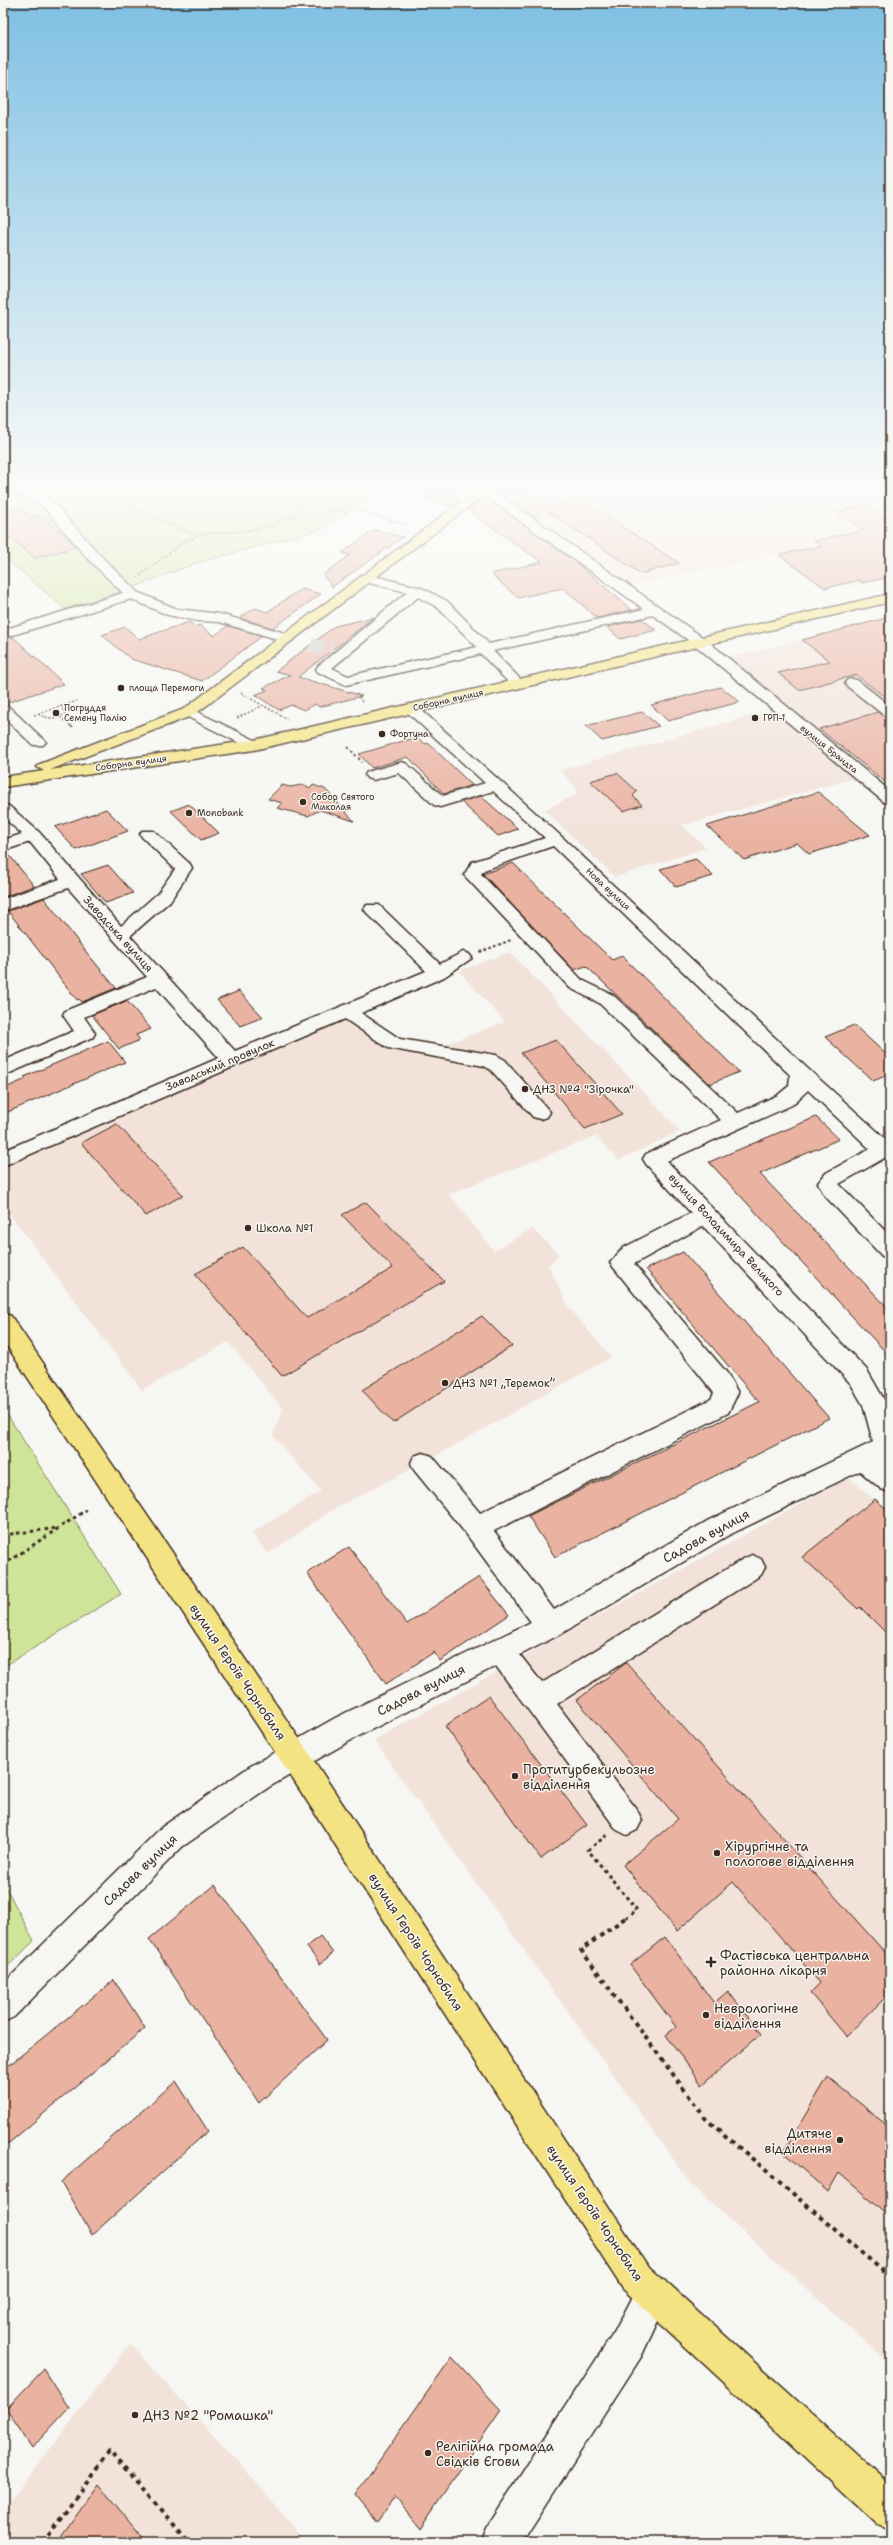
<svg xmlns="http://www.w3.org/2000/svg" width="893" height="2545" viewBox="0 0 893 2545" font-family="'Shantell Sans',sans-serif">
  <rect width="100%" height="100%" fill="#f6f6f2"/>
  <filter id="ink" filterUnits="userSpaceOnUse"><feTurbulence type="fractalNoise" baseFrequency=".025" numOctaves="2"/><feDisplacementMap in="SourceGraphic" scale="8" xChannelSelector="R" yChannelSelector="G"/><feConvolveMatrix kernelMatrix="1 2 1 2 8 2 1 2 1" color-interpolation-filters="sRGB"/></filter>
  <g filter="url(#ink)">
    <g fill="#f2e2da">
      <path d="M555,484H890V578L848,586L821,566L800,570L779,555L633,585L522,508Z"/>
      <path d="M890,617V786L729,658Z"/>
      <path d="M774,709L856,778L682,825L706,848L615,877L544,810L576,795L578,790L560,770Z"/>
      <path d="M510,952L680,1131L619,1160L596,1136L449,1194L494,1251L532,1229L559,1254L548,1266L569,1308L611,1357L423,1463L335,1508L268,1554L252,1533L321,1491L273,1436L283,1409L228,1342L142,1390L3,1205V1168L359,1012L402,1041L438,1047L505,1022L459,971Z"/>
      <path d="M849,1477L890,1514V2364L691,2184L374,1740Z"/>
      <path d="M130,2344L259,2485L305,2542H3V2511Z"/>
    </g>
    <g fill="#cee499" stroke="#84875c">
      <path d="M3,484H353L374,493L322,529L197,563L126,590L65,609L3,556V510L23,503Z"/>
      <path d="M3,1408L121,1594L3,1667Z"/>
      <path d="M3,1882L34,1941L3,1971Z"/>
    </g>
    <g fill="#eab2a1" stroke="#3b2a1e">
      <path d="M438,484H458L457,503L453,506L420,498Z"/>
      <path d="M513,487L547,502L543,508L579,499L679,563L641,574L543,508L535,518L498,492Z"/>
      <path d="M485,497L574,561L632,610L597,618L563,588L518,598L491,574L542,562L467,510Z"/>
      <path d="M865,505L883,517L890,516V577L862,583L859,580L825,588L779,555L821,546L814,541L864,530L836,512Z"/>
      <path d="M20,508L32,518L39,515L68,538L76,547L35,558L3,532V513Z"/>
      <path d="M374,530L403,537L332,587L323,575L350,555L342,553Z"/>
      <path d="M301,589L321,594L273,628L240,618L255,608L267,612Z"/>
      <path d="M374,617L298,677L362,696L319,707L316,704L304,710L292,705L279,710L255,695L267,690L263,688L290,675L276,671L335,626Z"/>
      <path d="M890,617V701L856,675L799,690L778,673L830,661L802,640Z"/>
      <path d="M642,619L656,630L620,639L607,627Z"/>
      <path d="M189,622L195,627L200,625L214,636L228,626L262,636L202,681L131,659L102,635L125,627L139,639Z"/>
      <path d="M13,637L34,656L64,684L3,704V639Z"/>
      <path d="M721,687L740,702L668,721L651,705Z"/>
      <path d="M642,712L659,726L602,741L586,726Z"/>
      <path d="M878,712L890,718V786L819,729Z"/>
      <path d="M417,737L425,744L428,743L472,785L444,794L408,757L372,768L359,754Z"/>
      <path d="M617,773L637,791L633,796L642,805L623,811L590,781Z"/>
      <path d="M282,785L290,787L301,785L311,788L313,785L325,789L354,821L320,810L308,816L277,808L282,803L268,799Z"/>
      <path d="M818,792L870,835L809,854L797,843L744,860L707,826Z"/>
      <path d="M481,796L518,829L498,836L461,802Z"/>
      <path d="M189,804L219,833L201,840L171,811Z"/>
      <path d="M106,809L128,831L76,850L55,827Z"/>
      <path d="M6,851L34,886L3,897V852Z"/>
      <path d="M696,859L713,876L676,887L660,869Z"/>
      <path d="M513,863L612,960L622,956L739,1072L710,1084L586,966L574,970L483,874Z"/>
      <path d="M108,865L133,893L106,903L81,874Z"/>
      <path d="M44,898L87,953L116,988L82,1002L79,999L77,1000L8,911Z"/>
      <path d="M239,991L263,1017L240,1026L217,1000Z"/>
      <path d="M127,1001L151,1029L136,1035L140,1040L119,1049L92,1015Z"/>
      <path d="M854,1025L890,1058V1074L873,1081L825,1037Z"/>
      <path d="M556,1040L622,1114L585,1129L521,1053Z"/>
      <path d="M108,1041L125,1062L3,1114V1089L26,1079L24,1077Z"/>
      <path d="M816,1117L839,1139L760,1174L890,1310V1357L709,1162Z"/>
      <path d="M117,1124L183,1195L146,1216L81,1143Z"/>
      <path d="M366,1202L444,1281L282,1376L195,1274L243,1247L307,1318L393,1268L342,1215Z"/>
      <path d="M683,1252L829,1418L555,1557L528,1516L759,1402L646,1269Z"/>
      <path d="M482,1316L512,1346L393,1423L362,1390Z"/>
      <path d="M875,1499L890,1512V1637L860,1607L858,1609L802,1557Z"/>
      <path d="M349,1547L407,1624L479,1577L509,1615L440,1661L434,1652L386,1684L307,1573Z"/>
      <path d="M626,1663L890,1958V1993L846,2036L810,1993L820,1983L733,1882L677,1931L623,1865L678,1819L577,1700Z"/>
      <path d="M489,1696L587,1825L541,1859L445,1726Z"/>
      <path d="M215,1885L327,2040L259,2103L149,1939Z"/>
      <path d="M320,1936L333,1953L320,1964L307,1947Z"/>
      <path d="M665,1937L714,2003L728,1991L761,2034L702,2085L666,2035L676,2027L630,1965Z"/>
      <path d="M114,1980L145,2028L3,2148V2070Z"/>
      <path d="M828,2077L890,2128V2217L839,2173L828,2192L783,2152Z"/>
      <path d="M176,2081L208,2131L92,2235L61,2182Z"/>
      <path d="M452,2357L501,2410L420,2528L395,2497L377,2522L355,2495Z"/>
      <path d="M44,2369L69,2408L32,2448L6,2409Z"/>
      <path d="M98,2484L147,2542H57Z"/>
    </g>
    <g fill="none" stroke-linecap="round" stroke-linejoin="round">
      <path stroke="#d1cdc8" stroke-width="14" stroke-dasharray="14 6" stroke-linecap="butt" d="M310,645L332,651"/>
      <defs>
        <g id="minor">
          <path d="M3,484H16L52,501L99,554L137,592L177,609L220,614L292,635L294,638L287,642L219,622L198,621L168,615L131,599L3,638V630L123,593L89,560L44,507L4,487Z"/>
          <path d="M487,484H500L493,490L705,639L890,791V804L884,802L695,645L653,615L493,651L525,684L518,688L513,687L481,654L346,685L318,672L316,669L318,666L407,592L361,581L359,578L361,575L366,574L422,588L447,601L489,644L644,609L481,493L479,490ZM418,597L437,607L477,647L348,676L332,668Z"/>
          <path d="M852,679L857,680L890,706V717L885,716L847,686L845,683L847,680Z"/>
          <path d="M3,705L8,706L43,739L46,742L43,745H33L3,717Z"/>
          <path d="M412,705L417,706L562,837L807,1068L887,1140L890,1145L888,1156L839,1184L890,1236V1258L882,1256L825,1196L818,1183L826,1173L870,1149L808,1090L792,1105L667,1161L867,1370L886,1403L890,1417V1492L881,1489L860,1471L727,1536L559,1635L520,1655L542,1683L743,1559L752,1555L761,1559L765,1567L761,1575L557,1704L637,1810L642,1820L637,1830L627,1835L617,1830L496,1666L355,1738L269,1787L182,1847L14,2017L3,2022V1984L162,1827L249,1767L335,1718L531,1622L467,1535L414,1470L411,1463L414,1456L423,1453L432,1456L480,1513L711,1399L714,1393L610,1263L623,1248L691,1213L646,1164L643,1159L646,1154L721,1120L599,1003L570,988L464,875L472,862L545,838L493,791L440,807L434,805L399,773L373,780L367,778L365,775L367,772L402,762L407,764L443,796L485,783L407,712L405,709L407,706ZM553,846L790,1075L789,1086L778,1095L738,1113L613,995L582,980L481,874L484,870ZM703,1226L851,1384L863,1405L873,1442L709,1520L554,1610L494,1531L728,1413L738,1393L727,1373L634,1264Z"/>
          <path d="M189,708L259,742L262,745L259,748H249L184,715L182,712L184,709Z"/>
          <path d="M3,804L9,806L39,832L121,926L158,893L175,869L142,837L140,834L142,831H154L190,864L192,868L170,901L130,936L235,1051L426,971L367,913L364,909L367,905H379L440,964L463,952L469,954L472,958L444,977L361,1013L400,1039L496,1055L505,1060L550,1112L547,1117L540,1119L533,1117L491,1070L484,1066L388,1048L345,1019L3,1166V1151L219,1058L156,987L84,1017L95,1033L93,1037L3,1076V1061L74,1031L63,1015L65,1011L147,977L68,888L3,911V899L60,879L30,842L3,851V840L22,834L3,817Z"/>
          <path d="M653,2275L665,2281L671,2293L641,2357L522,2542H481L486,2528L615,2331L641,2281Z"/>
        </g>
        <g id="major">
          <path d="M474,484H486L491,490L194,715L50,770L254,740L890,594V602L254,750L3,787V777L44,771L37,767L40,764L184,709L478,489Z"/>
          <path d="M3,1313L11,1316L305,1747L647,2265L890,2485V2530L877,2524L623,2289L285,1767L3,1340Z"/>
        </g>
      </defs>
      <use href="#minor" stroke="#3b2a1e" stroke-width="3"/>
      <use href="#major" stroke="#3b2a1e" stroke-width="3"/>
      <g stroke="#3b2a1e" stroke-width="1.5" stroke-dasharray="2 2" stroke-linecap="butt">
        <path d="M74,484L196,535"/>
        <path d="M310,486L346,501L353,508L409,526"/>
        <path d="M294,516L352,508"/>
        <path d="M137,578L185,541L201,534L245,531L268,526L293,516L302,506L310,486L307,484"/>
        <path d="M241,693L287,719"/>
        <path d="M359,697L362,702"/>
        <path d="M38,714C47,719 56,719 65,714L61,706"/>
        <path d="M34,715L77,701"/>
        <path d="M60,717L72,727"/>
        <path d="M237,718L262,706"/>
      </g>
      <g stroke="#3b2a1e" stroke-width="2" stroke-dasharray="2.5 2.5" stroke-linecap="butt">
        <path d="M71,726L74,729"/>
        <path d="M348,747L362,762"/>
        <path d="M480,952L511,940"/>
      </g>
      <g stroke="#3b2a1e" stroke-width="3" stroke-dasharray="3.5 3.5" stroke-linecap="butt">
        <path d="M3,1535L58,1528"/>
        <path d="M3,1565L86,1510"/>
        <path d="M607,1835L588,1850L637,1910L624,1919"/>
      </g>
      <g stroke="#3b2a1e" stroke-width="4" stroke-dasharray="4.5 4.5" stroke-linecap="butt">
        <path d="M625,1918L581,1950L706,2119L890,2277"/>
        <path d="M43,2542L109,2451L189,2542"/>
      </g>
      <use href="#minor" fill="#f6f6f2" fill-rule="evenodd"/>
      <use href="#major" fill="#f4e382" fill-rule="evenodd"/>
      <path stroke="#3b2a1e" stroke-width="2" stroke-dasharray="3.5 2" stroke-linecap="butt" d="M885,484L890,487"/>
    </g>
  </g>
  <linearGradient id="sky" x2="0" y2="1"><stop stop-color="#7fc0e3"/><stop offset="0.58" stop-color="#fbfbf9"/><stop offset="1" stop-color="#fbfbf9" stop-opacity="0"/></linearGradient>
  <rect width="893" height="840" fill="url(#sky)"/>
  <g fill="#3b2a1e" stroke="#f6f6f2" stroke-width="1.5">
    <circle cx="121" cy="688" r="4"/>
    <circle cx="56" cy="713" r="4"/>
    <circle cx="755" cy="718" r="4"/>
    <circle cx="382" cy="734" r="4"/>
    <circle cx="303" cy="802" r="4"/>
    <circle cx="189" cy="813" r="4"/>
    <circle cx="525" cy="1089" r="4"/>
    <circle cx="248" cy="1228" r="4"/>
    <circle cx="445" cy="1383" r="4"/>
    <circle cx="515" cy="1776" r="4"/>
    <circle cx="717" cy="1853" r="4"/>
    <path d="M709 1956h4v4h4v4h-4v4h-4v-4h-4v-4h4z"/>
    <circle cx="706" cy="2015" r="4"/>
    <circle cx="840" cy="2140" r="4"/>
    <circle cx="135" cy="2415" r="4"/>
    <circle cx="428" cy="2453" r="4"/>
  </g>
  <g text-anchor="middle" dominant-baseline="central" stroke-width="3" stroke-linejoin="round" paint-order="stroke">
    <g font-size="9" fill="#3b2a1e" stroke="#f6f6f2" text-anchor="start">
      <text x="129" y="688">площа Перемоги</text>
      <text x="64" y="708">Погруддя<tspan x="64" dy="10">Семену Палію</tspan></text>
      <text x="763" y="718">ГРП-1</text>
      <text x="390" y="734">Фортуна</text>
      <text x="311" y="797">Собор Святого<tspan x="311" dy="10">Миколая</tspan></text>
      <text x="197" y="813">Monobank</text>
    </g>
    <g font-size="9" fill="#3b2a1e" stroke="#f6f6f2">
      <text transform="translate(448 700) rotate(-13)">Соборна вулиця</text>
      <text transform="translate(829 749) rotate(39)">вулиця Брандта</text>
      <text transform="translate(131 763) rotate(-8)">Соборна вулиця</text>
      <text transform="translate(608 889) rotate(43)">Нова вулиця</text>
    </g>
    <g font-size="11" fill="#3b2a1e" stroke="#f6f6f2">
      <text transform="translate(118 934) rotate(48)">Заводська вулиця</text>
      <text transform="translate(220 1065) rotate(-23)">Заводський провулок</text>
      <text transform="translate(726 1235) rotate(47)">вулиця Володимира Великого</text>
    </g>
    <g font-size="11" fill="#3b2a1e" stroke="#f6f6f2" text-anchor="start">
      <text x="533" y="1089">ДНЗ №4 "Зірочка"</text>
      <text x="256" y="1228">Школа №1</text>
      <text x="453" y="1383">ДНЗ №1 „Теремок”</text>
    </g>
    <g font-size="13" fill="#3b2a1e" stroke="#f6f6f2">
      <text transform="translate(706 1536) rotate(-29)">Садова вулиця</text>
      <text transform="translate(238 1672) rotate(56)">вулиця Героїв Чорнобиля</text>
      <text transform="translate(421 1690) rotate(-27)">Садова вулиця</text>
      <text transform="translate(140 1870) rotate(-44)">Садова вулиця</text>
      <text transform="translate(416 1942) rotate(57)">вулиця Героїв Чорнобиля</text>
      <text transform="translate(595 2213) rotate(56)">вулиця Героїв Чорнобиля</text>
    </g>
    <g font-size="13" fill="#3b2a1e" stroke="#f6f6f2" text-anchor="start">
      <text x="523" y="1769">Протитурбекульозне<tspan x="523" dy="15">відділення</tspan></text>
      <text x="725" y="1846">Хірургічне та<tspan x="725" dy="15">пологове відділення</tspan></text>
      <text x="720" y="1955">Фастівська центральна<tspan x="720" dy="15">районна лікарня</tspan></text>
      <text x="714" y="2008">Неврологічне<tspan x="714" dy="15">відділення</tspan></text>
      <text x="832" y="2133" text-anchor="end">Дитяче<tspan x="832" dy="15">відділення</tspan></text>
      <text x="143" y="2415">ДНЗ №2 "Ромашка"</text>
      <text x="436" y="2446">Релігійна громада<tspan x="436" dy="15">Свідків Єгови</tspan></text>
    </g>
  </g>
  <rect width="893" height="2545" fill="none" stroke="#f6f6f2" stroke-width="16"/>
  <rect x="8" y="8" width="877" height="2529" fill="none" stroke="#3b2a1e" stroke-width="1.5" filter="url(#ink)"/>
</svg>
